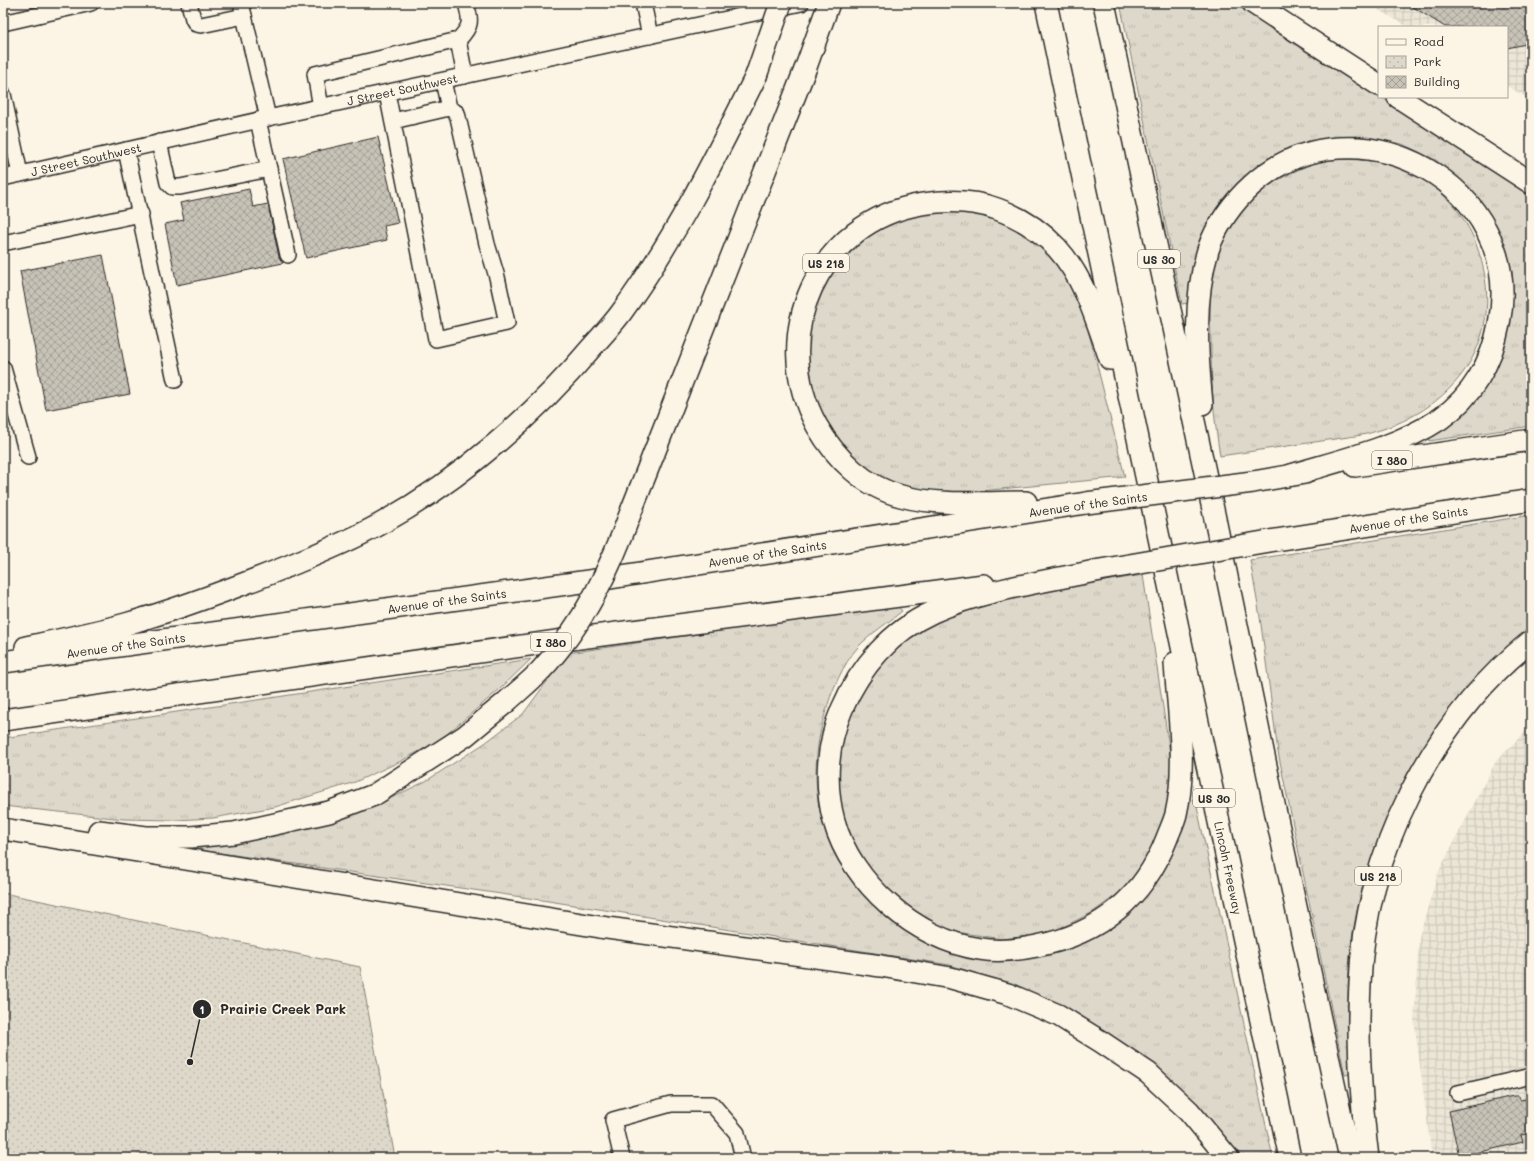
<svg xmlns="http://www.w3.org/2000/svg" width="1534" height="1161" viewBox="0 0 1534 1161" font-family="Mali,sans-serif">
  <defs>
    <pattern id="industrial-grid" width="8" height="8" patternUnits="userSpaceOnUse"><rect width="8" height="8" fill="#ece6d7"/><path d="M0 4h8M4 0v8" fill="none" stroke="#cbc5b9"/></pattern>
    <pattern id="grass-tufts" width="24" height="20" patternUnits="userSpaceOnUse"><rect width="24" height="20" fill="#ded8ca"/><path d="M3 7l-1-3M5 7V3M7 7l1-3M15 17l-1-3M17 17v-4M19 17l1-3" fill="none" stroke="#bfbaae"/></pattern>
    <pattern id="park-dots" width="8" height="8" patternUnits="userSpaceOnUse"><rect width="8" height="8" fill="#ded8ca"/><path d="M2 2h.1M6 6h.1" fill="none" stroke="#bfbaae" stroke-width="1.8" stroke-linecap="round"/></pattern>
    <pattern id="building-cross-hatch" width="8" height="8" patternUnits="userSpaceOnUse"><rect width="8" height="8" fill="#c8c3b7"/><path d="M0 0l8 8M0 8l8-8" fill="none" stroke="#a39f95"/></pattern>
  </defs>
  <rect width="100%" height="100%" fill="#fcf5e5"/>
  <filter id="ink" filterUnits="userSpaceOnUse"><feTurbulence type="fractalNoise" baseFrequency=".025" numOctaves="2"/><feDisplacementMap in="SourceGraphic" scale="8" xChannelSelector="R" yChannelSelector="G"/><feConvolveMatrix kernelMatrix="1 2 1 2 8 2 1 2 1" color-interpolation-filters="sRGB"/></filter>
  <g filter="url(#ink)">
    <g fill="url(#industrial-grid)">
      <path d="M1367,3H1531V100L1507,86V27H1408Z"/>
      <path d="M1531,726V1158H1432L1414,1020L1419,937L1438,873L1496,761Z"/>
    </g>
    <g fill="url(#grass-tufts)" stroke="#84827a">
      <path d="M1120,3H1237L1531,195V426L1429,441V436L1505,336L1510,311V280L1499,239L1483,205L1462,183L1436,160L1402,144L1357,136L1328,138L1294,147L1261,164L1239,182L1217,209L1200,240L1191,273L1189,303L1182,304Z"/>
      <path d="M1330,159C1356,159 1380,160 1405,170C1437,182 1464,212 1476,244C1512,338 1454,414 1362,435L1220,456C1214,419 1211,384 1211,347C1211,328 1209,309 1211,290C1216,220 1265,175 1330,159Z"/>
      <path d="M943,208C978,213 1007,220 1036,241C1078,272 1090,338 1102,385C1110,416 1117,446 1125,477L949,494L909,489L873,473L846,451L820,417L804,361L812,302L848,248L890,222Z"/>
      <path d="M1531,515V629C1497,657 1466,690 1438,724C1432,733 1426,743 1421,753C1387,808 1361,874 1352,939C1346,983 1347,1030 1351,1074L1345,1075L1278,752L1260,617L1250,560Z"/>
      <path d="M1143,575L1171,760L1168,805L1158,835L1139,870L1122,891L1093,912L1059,929L1027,937L1002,939L950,931L926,921L874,879L847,832L838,802L837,764L854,693L893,645L959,609L1042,591Z"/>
      <path d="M897,605L902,611C888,623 870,634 858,647C843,664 831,692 825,714C797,806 836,897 923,940C934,945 972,945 987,946C1008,948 1033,953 1054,952C1070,951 1086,942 1099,934C1149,904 1178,859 1189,802L1195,798L1273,1158H1240L1195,1104L1021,989L950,965L542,900L200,850V846L271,837L343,818L373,807L426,781L485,743L523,714L568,653Z"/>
      <path d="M531,659L500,689L440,740L399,762L355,782L275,807L213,818L175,820L124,819L3,806V738Z"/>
    </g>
    <path fill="url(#park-dots)" stroke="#84827a" d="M3,893L360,967L395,1158H3Z"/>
    <g fill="url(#building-cross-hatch)" stroke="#2b2b2b">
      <path d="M1407,3H1531V43L1507,48V27H1445Z"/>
      <path d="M378,137L398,223L384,226L387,240L306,258L283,159Z"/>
      <path d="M249,189L253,207L268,204L279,257L283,263L177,285L165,224L184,220L180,203Z"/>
      <path d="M103,255L130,394L46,410L20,271Z"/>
      <path d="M1513,1096H1519L1520,1100L1531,1098V1133L1521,1135L1523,1142L1459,1157L1449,1111Z"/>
    </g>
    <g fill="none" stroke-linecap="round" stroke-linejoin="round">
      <defs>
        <g id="minor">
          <path d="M189,3L193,19L196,24L201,25L244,16"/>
          <path d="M241,3L268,118"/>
          <path d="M643,3L650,36"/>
          <path d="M3,23L91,3"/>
          <path d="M458,40C472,26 471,22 466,3"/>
          <path d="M387,93L436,339L507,323L497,277L487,244L457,113L449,108L443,81"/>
          <path d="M3,94L20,174"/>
          <path d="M321,107L315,74L458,40L465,76"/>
          <path d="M393,121L449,108"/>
          <path d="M159,142L168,183L172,187H180L269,169L258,120"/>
          <path d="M126,150L175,380"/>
          <path d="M269,169L288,255"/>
          <path id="s1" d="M3,178L268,118L801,3"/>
          <path d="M3,243L141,214"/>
          <path d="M3,368L28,457"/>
          <path d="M1458,1093L1531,1076"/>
          <path d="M622,1158L613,1120L671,1104H712L737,1133L743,1158"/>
        </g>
        <g id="highway">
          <path id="s2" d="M1046,3L1290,1158"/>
          <path d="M1104,3L1214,514L1276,814L1350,1158"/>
          <path d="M1253,3L1379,85"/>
          <path d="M1398,97L1531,183"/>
          <path d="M1202,404C1197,354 1193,300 1208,250C1216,226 1233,202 1252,185C1355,92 1527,186 1499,324C1492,362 1472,397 1440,419C1396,448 1341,460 1291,475"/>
          <path d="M1355,466L1531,440"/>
          <path d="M1253,482L1305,473"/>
          <path d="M1026,502C987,502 938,506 901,496C865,487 836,459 817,426C767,336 818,221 922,204C948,200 972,200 997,209C1020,217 1040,230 1057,248C1085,279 1096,319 1110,359"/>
          <path d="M632,509L806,67L829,3"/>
          <path id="s3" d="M1269,541L1531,500"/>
          <path d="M1100,570C1048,581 982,590 933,612C891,631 860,667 842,709C827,743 824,784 834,821C851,883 916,940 980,949C999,952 1018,950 1037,946C1099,934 1144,898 1167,838C1170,830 1174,822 1176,814C1187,767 1178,711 1175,663"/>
          <path d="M26,647C59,640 93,633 126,624C182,608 237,587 291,565C322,552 355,539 384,522C461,479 536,414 592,347C602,336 612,325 621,313C675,239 715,158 756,76"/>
          <path id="s4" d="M3,662L603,579L1086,503"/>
          <path d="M3,720L564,640L984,585"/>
          <path d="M3,829L600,927L881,966L951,978L1008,994L1058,1015L1100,1041L1148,1073L1189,1111L1228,1158"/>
          <path d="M99,831L146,837H191L234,833L329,812L374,795L465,736L505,703"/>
          <path d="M1368,1158C1361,1101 1357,1040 1360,983C1365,855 1431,721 1531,641"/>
        </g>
      </defs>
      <use href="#minor" stroke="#2b2b2b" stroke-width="18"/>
      <use href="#highway" stroke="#2b2b2b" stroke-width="24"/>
      <use href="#minor" stroke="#fcf5e5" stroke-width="15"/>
      <use href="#highway" stroke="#fcf5e5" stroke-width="21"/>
      <defs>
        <g id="highway-bridge">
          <path d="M756,76L781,3"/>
          <path d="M1086,503L1253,482"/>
          <path d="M1100,570L1269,541"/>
          <path d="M505,703C517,692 530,682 541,670C584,625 611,567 632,509"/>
        </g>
      </defs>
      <use href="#highway-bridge" stroke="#2b2b2b" stroke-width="24" stroke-linecap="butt"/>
      <use href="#highway-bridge" stroke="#fcf5e5" stroke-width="21"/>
    </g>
  </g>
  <g text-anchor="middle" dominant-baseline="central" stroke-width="3.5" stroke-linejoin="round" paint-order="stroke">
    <g fill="#fcf5e5" stroke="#6a6863" stroke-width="1">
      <rect x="1138" y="250" width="42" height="18" rx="3"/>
      <rect x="803" y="254" width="46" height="18" rx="3"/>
      <rect x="1372" y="451" width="40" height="18" rx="3"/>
      <rect x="531" y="633" width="40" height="18" rx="3"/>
      <rect x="1193" y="789" width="42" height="18" rx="3"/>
      <rect x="1355" y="867" width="46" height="18" rx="3"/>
    </g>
    <g font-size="11" font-weight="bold" fill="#2b2b2b">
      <text x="1159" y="259">US 30</text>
      <text x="826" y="263">US 218</text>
      <text x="1392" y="460">I 380</text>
      <text x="551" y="642">I 380</text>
      <text x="1214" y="798">US 30</text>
      <text x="1378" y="876">US 218</text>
    </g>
    <g font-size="12" fill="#2b2b2b" stroke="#fcf5e5">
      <text stroke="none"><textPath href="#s1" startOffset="409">J Street Southwest</textPath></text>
      <text stroke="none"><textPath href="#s1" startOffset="85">J Street Southwest</textPath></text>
      <text transform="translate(1088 504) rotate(-8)">Avenue of the Saints</text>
      <text stroke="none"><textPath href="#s3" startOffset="141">Avenue of the Saints</textPath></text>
      <text stroke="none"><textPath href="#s4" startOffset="772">Avenue of the Saints</textPath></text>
      <text stroke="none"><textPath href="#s4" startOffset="448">Avenue of the Saints</textPath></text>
      <text stroke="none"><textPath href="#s4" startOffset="124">Avenue of the Saints</textPath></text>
      <text stroke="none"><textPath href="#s2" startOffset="884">Lincoln Freeway</textPath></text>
    </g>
  </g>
  <path fill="none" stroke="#2b2b2b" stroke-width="1.5" d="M190 1062L202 1009"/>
  <g fill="#2b2b2b" stroke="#fcf5e5" stroke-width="1.5">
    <circle cx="190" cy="1062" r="4"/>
    <circle cx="202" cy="1009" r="10"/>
  </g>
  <g font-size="12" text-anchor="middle" font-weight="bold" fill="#fff">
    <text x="202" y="1014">1</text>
  </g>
  <g font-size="13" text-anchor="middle" font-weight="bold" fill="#2b2b2b" stroke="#fcf5e5" stroke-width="3.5" stroke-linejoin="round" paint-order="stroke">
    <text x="283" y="1014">Prairie Creek Park</text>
  </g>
  <rect width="1534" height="1161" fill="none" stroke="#fcf5e5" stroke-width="16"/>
  <rect x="8" y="8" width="1518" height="1145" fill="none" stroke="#2b2b2b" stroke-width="1.5" filter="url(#ink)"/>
  <rect x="1378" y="26" width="130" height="72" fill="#fcf5e5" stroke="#a8a49b"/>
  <rect x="1386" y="39" width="20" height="6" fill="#fcf5e5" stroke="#a8a49b"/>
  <text x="1414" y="46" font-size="12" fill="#2b2b2b">Road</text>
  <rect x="1386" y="56" width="20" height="12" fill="url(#park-dots)" stroke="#a8a49b"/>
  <text x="1414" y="66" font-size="12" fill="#2b2b2b">Park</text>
  <rect x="1386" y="76" width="20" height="12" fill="url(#building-cross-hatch)" stroke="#a8a49b"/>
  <text x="1414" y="86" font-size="12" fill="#2b2b2b">Building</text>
</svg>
